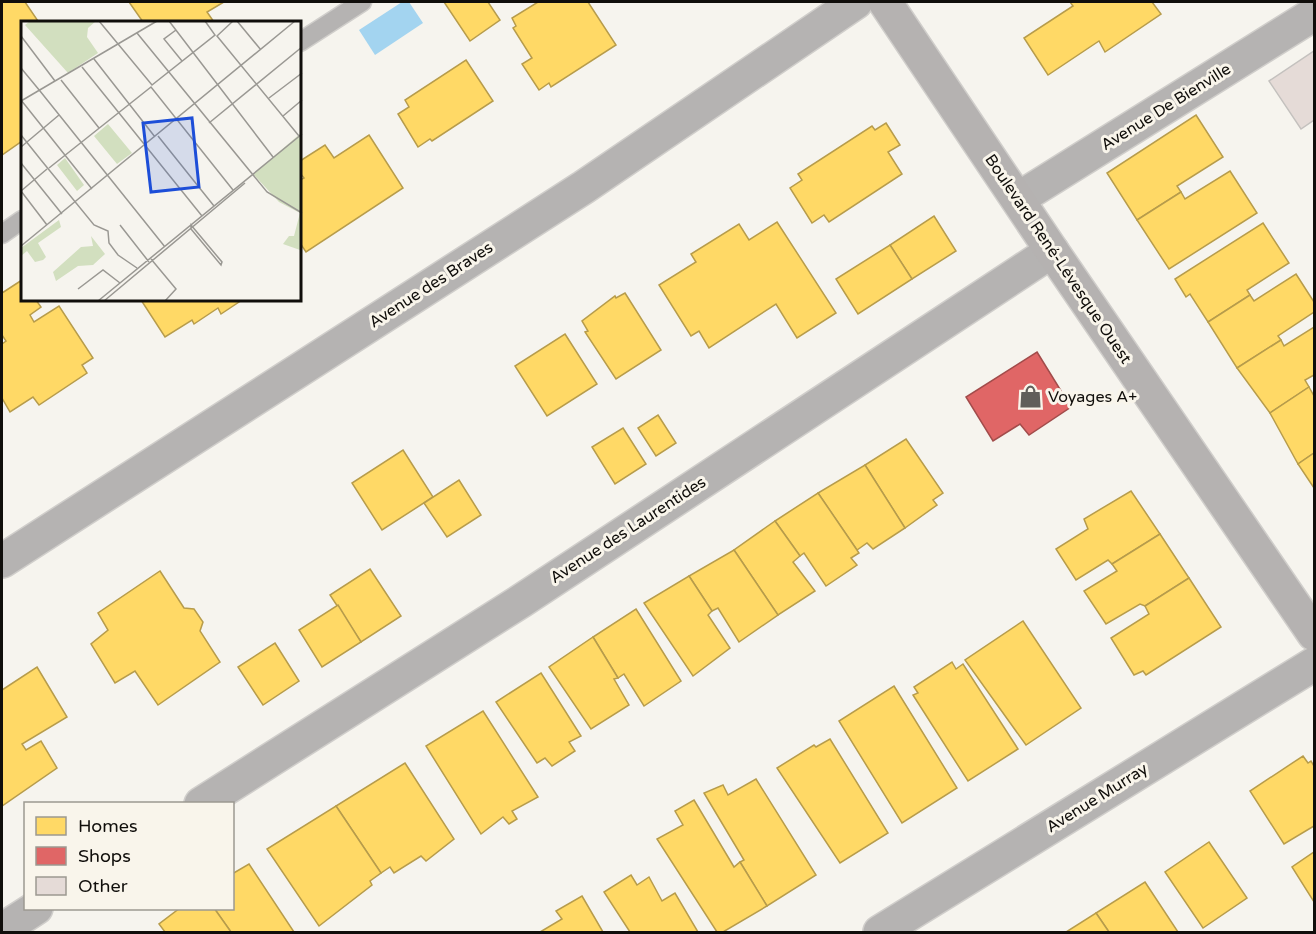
<svg xmlns="http://www.w3.org/2000/svg" width="1316" height="934" viewBox="0 0 1316 934" font-family="'Varela Round',sans-serif">
  <rect width="100%" height="100%" fill="#f6f4ee"/>
  <path fill="#a3d4f0" d="M402,2H409L423,23L375,55L359,30Z"/>
  <g fill="#ffd966" stroke="#b79c4b" stroke-width="1.5">
    <path d="M2,2H25L38,21L22,22V141L2,155Z"/>
    <path d="M129,2H224L207,12L214,22H143Z"/>
    <path d="M444,2H488L500,20L470,41Z"/>
    <path d="M538,2H588L616,45L551,87L549,83L539,90L522,64L532,58L513,28L516,26L512,18Z"/>
    <path d="M1070,2H1152L1161,14L1105,52L1099,41L1048,75L1024,38L1073,6Z"/>
    <path d="M466,60L493,101L432,141L430,139L418,147L398,114L409,107L405,100Z"/>
    <path d="M1196,115L1223,157L1177,186L1181,192L1137,220L1107,173Z"/>
    <path d="M886,123L900,145L888,152L902,174L829,222L824,215L812,223L790,188L802,180L798,174L872,126L875,130Z"/>
    <path d="M369,135L403,188L306,252L300,243V180L304,178L300,173V161L325,145L334,158Z"/>
    <path d="M1230,171L1257,213L1169,269L1137,220L1181,192L1185,199Z"/>
    <path d="M934,216L956,251L912,279L890,245Z"/>
    <path d="M777,222L836,313L797,338L776,304L709,348L699,331L691,336L659,285L696,262L691,254L739,224L749,240Z"/>
    <path d="M1263,223L1289,263L1247,290L1250,295L1208,322L1190,294L1186,297L1175,279Z"/>
    <path d="M890,245L912,279L858,314L836,279Z"/>
    <path d="M1296,274L1314,302V312L1278,336L1281,340L1237,368L1208,322L1250,295L1254,301Z"/>
    <path d="M22,280V300H36L41,307L30,315L34,322L59,306L93,358L82,365L87,373L39,405L33,397L10,412L2,398V344L6,341L2,335V293Z"/>
    <path d="M625,293L661,350L616,379L585,332L588,331L582,321L615,296L616,298Z"/>
    <path d="M141,300H242L221,314L218,308L194,324L192,320L165,337Z"/>
    <path d="M1314,327V375L1305,380L1309,387L1270,413L1237,368L1281,340L1284,346Z"/>
    <path d="M565,334L597,384L547,416L515,366Z"/>
    <path d="M1309,387L1314,396V453L1298,464L1270,413Z"/>
    <path d="M658,415L676,443L656,456L638,428Z"/>
    <path d="M623,428L646,464L615,484L592,447Z"/>
    <path d="M906,439L943,493L933,500L937,505L905,528L865,465Z"/>
    <path d="M403,450L433,497L382,530L352,483Z"/>
    <path d="M1314,453V488L1298,464Z"/>
    <path d="M865,465L905,528L873,549L867,543L857,550L818,493Z"/>
    <path d="M459,480L481,515L447,537L424,503Z"/>
    <path d="M1131,491L1160,534L1112,564L1108,560L1076,580L1056,549L1088,529L1084,519Z"/>
    <path d="M818,493L859,553L851,558L857,565L826,586L804,553L800,556L775,521Z"/>
    <path d="M775,521L800,556L793,562L815,591L778,615L734,550Z"/>
    <path d="M1160,534L1189,578L1145,606L1140,604L1106,624L1084,591L1117,571L1112,564Z"/>
    <path d="M734,550L778,615L739,642L718,608L712,611L689,576Z"/>
    <path d="M370,569L401,616L361,642L330,595Z"/>
    <path d="M160,571L184,608L194,609L203,622L200,631L220,662L158,705L135,671L115,683L91,644L108,630L98,613Z"/>
    <path d="M689,576L712,611L708,615L730,648L693,676L644,603Z"/>
    <path d="M1189,578L1221,627L1146,675L1143,671L1134,675L1111,638L1149,614L1145,606Z"/>
    <path d="M338,605L361,642L322,667L299,630Z"/>
    <path d="M636,609L681,681L644,706L624,674L618,678L593,637Z"/>
    <path d="M1023,621L1081,708L1026,745L965,660Z"/>
    <path d="M593,637L618,678L614,679L629,705L591,729L549,667Z"/>
    <path d="M275,643L299,681L263,705L238,667Z"/>
    <path d="M952,662L956,669L963,664L1018,749L968,781L913,695L918,693L914,687Z"/>
    <path d="M37,667L67,717L22,744L26,750L41,741L57,768L2,806V690Z"/>
    <path d="M541,673L581,736L569,742L575,751L552,766L545,758L537,763L496,702Z"/>
    <path d="M894,686L957,788L902,823L839,721Z"/>
    <path d="M483,711L538,797L512,811L517,819L509,824L503,817L481,834L426,746Z"/>
    <path d="M830,739L888,833L840,863L777,768L814,745L816,747Z"/>
    <path d="M1303,756L1308,763L1311,761L1314,766V826L1284,844L1250,791Z"/>
    <path d="M405,763L454,839L426,861L421,856L394,873L390,867L381,873L336,806Z"/>
    <path d="M756,779L816,875L767,906L740,862L744,860L704,793L723,785L728,795Z"/>
    <path d="M694,800L734,867L740,862L767,906L723,932H717L657,839L683,825L675,811Z"/>
    <path d="M336,806L381,873L370,881L372,885L319,926L267,849Z"/>
    <path d="M1209,842L1247,898L1203,928L1165,872Z"/>
    <path d="M1314,852V902L1292,867Z"/>
    <path d="M249,864L294,932H231L214,908H232V874Z"/>
    <path d="M631,875L637,885L649,877L662,901L675,893L698,932H630L604,892Z"/>
    <path d="M1145,882L1178,932H1109L1096,913Z"/>
    <path d="M582,896L603,932H540L562,919L556,911Z"/>
    <path d="M180,908H214L231,932H165L159,924Z"/>
    <path d="M1096,913L1109,932H1066Z"/>
  </g>
  <path fill="#e06666" stroke="#a24c4b" stroke-width="1.5" d="M1037,352L1071,407L1029,435L1020,424L993,441L966,397Z"/>
  <path fill="#e5dbd7" stroke="#c4c1be" stroke-width="1.5" d="M1314,51V120L1301,129L1269,81Z"/>
  <g fill="none" stroke-linecap="round" stroke-linejoin="round">
    <defs>
      <g id="lane">
        <path d="M300,42L362,2"/>
        <path d="M2,234L22,220"/>
      </g>
      <g id="street">
        <path d="M1018,199L1314,14"/>
        <path d="M2,561L584,187L856,2"/>
        <path d="M201,804L521,601L1052,251"/>
        <path d="M2,930L36,908"/>
        <path d="M880,932L1314,664"/>
      </g>
      <path id="secondary" d="M885,2L1052,251L1314,634"/>
    </defs>
    <use href="#lane" stroke="#d0cecb" stroke-width="21"/>
    <use href="#street" stroke="#d0cecb" stroke-width="36"/>
    <use href="#secondary" stroke="#d0cecb" stroke-width="36"/>
    <use href="#lane" stroke="#b5b3b2" stroke-width="18"/>
    <use href="#street" stroke="#b5b3b2" stroke-width="33"/>
    <use href="#secondary" stroke="#b5b2b1" stroke-width="33"/>
  </g>
  <defs>
    <symbol id="shop-bare" viewBox="-9 -9 18 18"><path d="M-5-2.5h2.3a2.7 3.5 0 0 1 5.4 0H5L5.5 6h-11ZM-1.5-2.5h3a1.5 2.3 0 0 0-3 0Z" fill="#605e5a" stroke="#f9f5eb" stroke-width="2.5" paint-order="stroke"/></symbol>
  </defs>
  <g fill-rule="evenodd">
    <use href="#shop-bare" x="1014" y="380" width="33" height="33"/>
  </g>
  <g text-anchor="middle" dominant-baseline="central" stroke-width="6" stroke-linejoin="round" paint-order="stroke">
    <g font-size="16" fill="#100e0b" stroke="#f9f5eb">
      <text transform="translate(1166 107) rotate(-32)">Avenue De Bienville</text>
      <text transform="translate(1058 259) rotate(56)">Boulevard René-Lévesque Ouest</text>
      <text transform="translate(431 285) rotate(-33)">Avenue des Braves</text>
      <text transform="translate(628 530) rotate(-33)">Avenue des Laurentides</text>
      <text transform="translate(1097 798) rotate(-32)">Avenue Murray</text>
    </g>
    <g font-size="16" fill="#100e0b" stroke="#f9f5eb" text-anchor="start">
      <text x="1048" y="397">Voyages A+</text>
    </g>
  </g>
  <g transform="translate(21 21)">
    <rect width="280" height="280" fill="#f6f4ee"/>
    <path d="M9,0H75L67,7L66,16L77,32L47,52L4,4ZM87,103L111,132L96,143L73,115ZM280,112V234L279,229L262,223L268,215H273L279,192L258,181L232,153ZM44,137L63,164L56,170L36,144ZM38,199L40,206L17,222L25,236L22,239L14,241L6,230L0,235V227ZM70,215L84,233L72,244L57,245L35,260L32,251L60,226L72,225Z" fill="#d2dfbf"/>
    <path fill="none" stroke="#9a9893" stroke-width="1.5" d="M78,0L131,64L194,14L184,0M148,0L252,136M212,0L196,15L278,115M216,0L240,29M155,9L143,18L161,40M116,12L246,171L281,192M0,15L34,60M73,38L134,116M61,46L181,195M0,47L19,70M40,59L78,107M19,70L144,226M248,77L281,52M0,79L71,168M0,80L136,0M262,95L281,79M188,102L281,26M0,114L20,139M137,115L193,185M0,126L38,94M20,139L73,204L87,210L88,222L97,234L116,247M0,142L41,193M28,147L130,66L212,169M0,170L26,204M0,170L26,148M99,204L128,241M170,204L201,241L200,244L170,208ZM0,225L274,0M130,238L155,268L144,280M57,268L82,249L99,262M77,280L281,113M83,280L224,162"/>
    <path fill="#1d4ed8" fill-opacity="0.15" stroke="#1d4ed8" stroke-width="3" d="M171,97L178,166L130,171L122,102Z"/>
    <rect width="280" height="280" fill="none" stroke="#100e0b" stroke-width="3"/>
  </g>
  <rect width="1316" height="934" fill="none" stroke="#100e0b" stroke-width="6"/>
  <rect x="24" y="802" width="210" height="108" fill="#f9f5eb" stroke="#9c9991" stroke-width="1.5"/>
  <rect x="36" y="817" width="30" height="18" fill="#ffd966" stroke="#9c9991" stroke-width="1.5"/>
  <text x="78" y="832" font-size="18" fill="#100e0b">Homes</text>
  <rect x="36" y="847" width="30" height="18" fill="#e06666" stroke="#9c9991" stroke-width="1.5"/>
  <text x="78" y="862" font-size="18" fill="#100e0b">Shops</text>
  <rect x="36" y="877" width="30" height="18" fill="#e5dbd7" stroke="#9c9991" stroke-width="1.5"/>
  <text x="78" y="892" font-size="18" fill="#100e0b">Other</text>
</svg>
